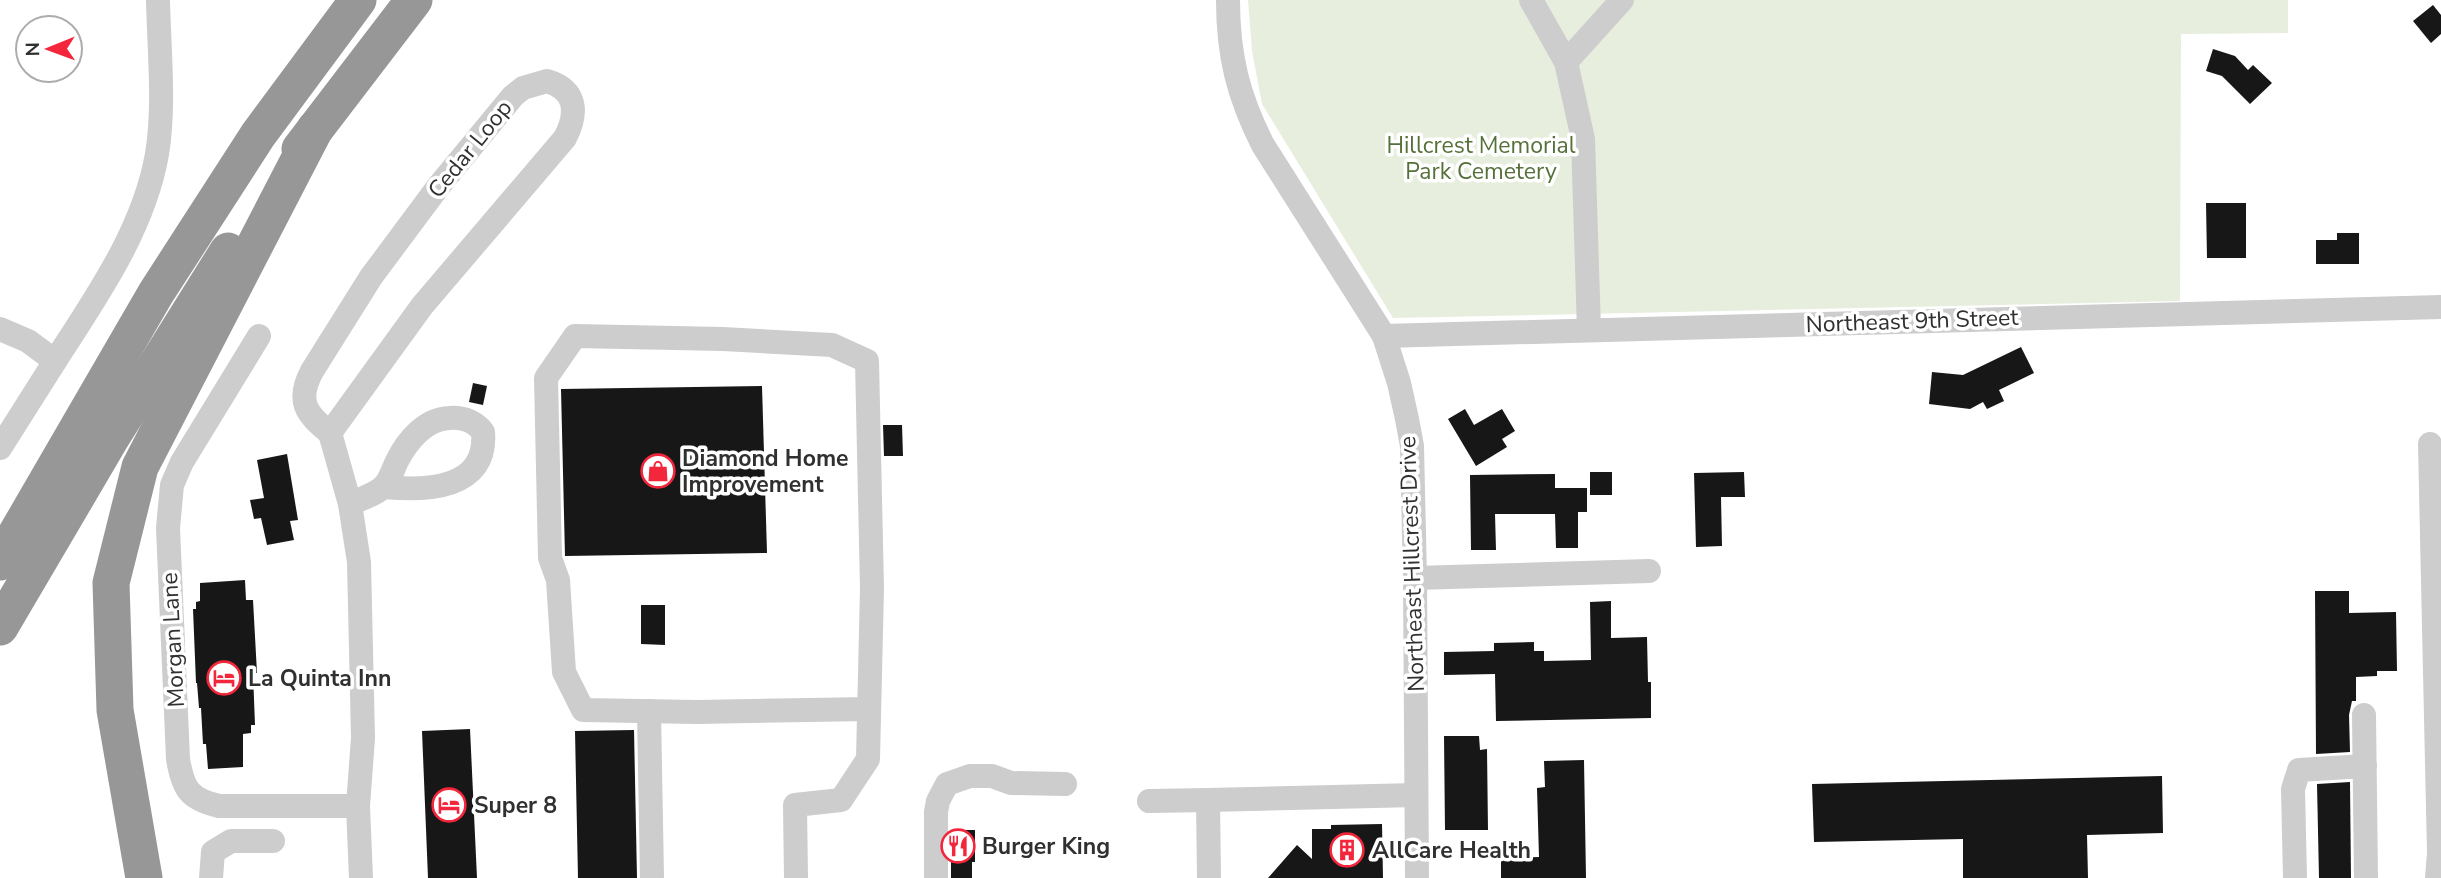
<svg xmlns="http://www.w3.org/2000/svg" width="2441" height="878" viewBox="0 0 2441 878" font-family="'Nunito Sans',sans-serif">
  <rect width="100%" height="100%" fill="#fff"/>
  <path fill="#e7eede" d="M1248,0H2288V33L2181,34L2180,301L1393,318L1262,104L1252,51Z"/>
  <g fill="#171717">
    <path d="M2433,5L2441,15V34L2431,43L2413,21Z"/>
    <path d="M2213,49L2235,56L2248,70L2253,65L2272,83L2250,104L2222,76L2206,71Z"/>
    <path d="M2206,203H2246V258H2207Z"/>
    <path d="M2337,233H2359V264H2316V240H2337Z"/>
    <path d="M2021,347L2034,373L1999,390L2004,401L1987,409L1983,402L1970,409L1929,404L1932,372L1963,375Z"/>
    <path d="M473,383L487,386L483,405L469,402Z"/>
    <path d="M762,386L767,553L565,556L561,389Z"/>
    <path d="M1465,409L1474,425L1502,409L1515,431L1502,439L1507,447L1476,466L1448,419Z"/>
    <path d="M883,425H902L903,456H884Z"/>
    <path d="M287,454L298,520L290,521L294,540L267,545L261,518L254,519L250,500L264,498L257,460Z"/>
    <rect x="1590" y="472" width="22" height="23"/>
    <path d="M1744,472L1745,497H1721L1722,546L1696,547L1694,473Z"/>
    <path d="M1555,474V488H1587V512H1578V548H1556L1555,514H1495L1496,550H1471L1470,475Z"/>
    <path d="M245,580L246,600H253L257,673H253L255,725H251V733L243,734V767L208,769L206,744H203L201,708H199L197,683H196L193,609H196V602L200,601V583Z"/>
    <path d="M2315,591H2349V613L2396,612L2397,671H2377V676L2356,677V701H2352L2349,715L2350,752L2316,754Z"/>
    <path d="M1611,601V638L1647,637L1648,682H1651V718L1496,721L1495,674L1444,675V652L1494,651V643L1534,642V651H1544V661L1591,660L1590,602Z"/>
    <path d="M641,605H665V645L641,644Z"/>
    <path d="M470,729L477,878H428L422,731Z"/>
    <path d="M634,730L637,878H578L575,731Z"/>
    <path d="M1444,736H1479L1480,750L1487,749L1488,830H1445Z"/>
    <path d="M1584,760L1586,878H1501V858L1539,857L1537,788L1545,787L1544,761Z"/>
    <path d="M2162,776L2163,833L2087,835L2088,878H1963V839L1814,842L1812,784Z"/>
    <path d="M2350,782L2351,878H2319L2317,784Z"/>
    <path d="M1382,824L1383,878H1268L1297,845L1312,859V829H1331V825Z"/>
    <path d="M951,830H975V862H972V878H951Z"/>
  </g>
  <g fill="none" stroke-linecap="round" stroke-linejoin="round">
    <g stroke="#cdcdcd" stroke-width="24">
      <path d="M1228,0C1228,55 1238,96 1263,145L1384,336L1399,383L1407,419L1412,446L1415,578L1417,878"/>
      <path d="M1531,0L1566,62L1583,139L1589,330"/>
      <path d="M1566,62L1622,0"/>
      <path d="M547,81C577,90 578,113 565,138L422,306L330,433C306,414 296,401 312,371L371,277L438,187L513,96L523,88Z"/>
      <path d="M0,329L28,341L55,361"/>
      <path d="M259,336L182,462L172,485L168,528L178,759C183,789 189,799 219,806H358"/>
      <path d="M1384,336L2441,307"/>
      <path d="M330,433L350,504L359,562L363,738L358,806L361,878"/>
      <path d="M2430,444L2435,672"/>
      <path d="M0,448C19,418 38,388 57,358C97,296 144,229 157,154C165,107 159,48 158,0"/>
      <path d="M350,504C360,499 377,494 384,486C390,480 393,469 397,461C407,441 425,419 449,418C464,417 474,421 483,432C488,490 425,491 384,487"/>
      <path d="M1415,578L1649,571"/>
      <path d="M649,711L652,878"/>
      <path d="M2364,715L2366,878"/>
      <path d="M1149,801L1208,800"/>
      <path d="M211,878L213,852L231,841H273"/>
      <path d="M796,878L795,805L841,800L868,759L872,588L867,361L832,345L723,339L575,336L546,378L550,558L558,580L564,672L583,710L697,712L869,709"/>
      <path d="M936,878V812L938,801L947,784L970,776H992L1011,783L1065,784"/>
      <path d="M1209,878L1208,800L1416,795"/>
      <path d="M2295,878L2293,789L2299,770L2365,766"/>
      <path d="M2437,878L2439,853L2435,672L2441,669"/>
    </g>
    <g stroke="#979797" stroke-width="37">
      <path d="M300,149L414,0"/>
      <path d="M0,562L156,293L258,135L358,0"/>
      <path d="M0,627L111,438L228,251"/>
      <path d="M144,878L115,710L111,583L140,467L315,129"/>
    </g>
  </g>
  <defs>
    <symbol id="shop-ring" viewBox="-11 -11 22 22"><circle r="9.5" fill="#fff" stroke="#f4263c" stroke-width="1.5"/><path d="M-5-2.5h2.3a2.7 3.5 0 0 1 5.4 0H5L5.5 6h-11ZM-1.5-2.5h3a1.5 2.3 0 0 0-3 0Z" fill="#f4263c"/></symbol>
    <symbol id="hotel-ring" viewBox="-11 -11 22 22"><circle r="9.5" fill="#fff" stroke="#f4263c" stroke-width="1.5"/><path d="M-6-4.5h1.5V1H6V5H4.5V3h-9V5H-6ZM-4 0a1.8 1.8 0 1 1 3.6 0ZM.5 0V-2.5h3Q6-2.5 6 0Z" fill="#f4263c"/></symbol>
    <symbol id="restaurant-ring" viewBox="-11 -11 22 22"><circle r="9.5" fill="#fff" stroke="#f4263c" stroke-width="1.5"/><path d="M-5-6h1v4h1v-4h1v4h1v-4h1v5L-1.5 .5V6h-2V.5L-5-1ZM5-6V6H3V1.5H1.5Q1.5-4 5-6Z" fill="#f4263c"/></symbol>
    <symbol id="building-ring" viewBox="-11 -11 22 22"><circle r="9.5" fill="#fff" stroke="#f4263c" stroke-width="1.5"/><path d="M-4-6H4V6H1V3H-1V6H-4ZM-2.5-4.3h1.7v1.8h-1.7ZM.8-4.3h1.7v1.8H.8ZM-2.5-1h1.7V.8h-1.7ZM.8-1h1.7V.8H.8Z" fill="#f4263c"/></symbol>
  </defs>
  <g fill-rule="evenodd">
    <use href="#shop-ring" x="639" y="452" width="38" height="38"/>
    <use href="#hotel-ring" x="205" y="659" width="38" height="38"/>
    <use href="#hotel-ring" x="430" y="786" width="38" height="38"/>
    <use href="#restaurant-ring" x="939" y="827" width="38" height="38"/>
    <use href="#building-ring" x="1328" y="831" width="38" height="38"/>
  </g>
  <g text-anchor="middle" dominant-baseline="central" stroke-width="7" stroke-linejoin="round" paint-order="stroke">
    <g font-size="23" fill="#557139" stroke="#fff">
      <text x="1481" y="145">Hillcrest Memorial<tspan x="1481" dy="26">Park Cemetery</tspan></text>
    </g>
    <g font-size="23" fill="#303030" stroke="#fff">
      <text transform="translate(470 149) rotate(-51)">Cedar Loop</text>
      <text transform="translate(1912 321) rotate(-2)">Northeast 9th Street</text>
      <text transform="translate(1412 564) rotate(-92)">Northeast Hillcrest Drive</text>
      <text transform="translate(173 640) rotate(-93)">Morgan Lane</text>
    </g>
    <g font-size="23" font-weight="bold" fill="#303030" stroke="#fff" text-anchor="start">
      <text x="682" y="458">Diamond Home<tspan x="682" dy="26">Improvement</tspan></text>
      <text x="248" y="678">La Quinta Inn</text>
      <text x="474" y="805">Super 8</text>
      <text x="982" y="846">Burger King</text>
      <text x="1372" y="850">AllCare Health</text>
    </g>
  </g>
  <g transform="translate(49 49) rotate(269)"><circle r="33" fill="#ffffff" stroke="#acacac" stroke-width="2"/>
  <path d="M0-5L12 26L0 18L-12 26Z" fill="#f4263c"/>
  <text y="-10" font-size="19" font-weight="bold" text-anchor="middle" fill="#303030">N</text>
  </g>
</svg>
